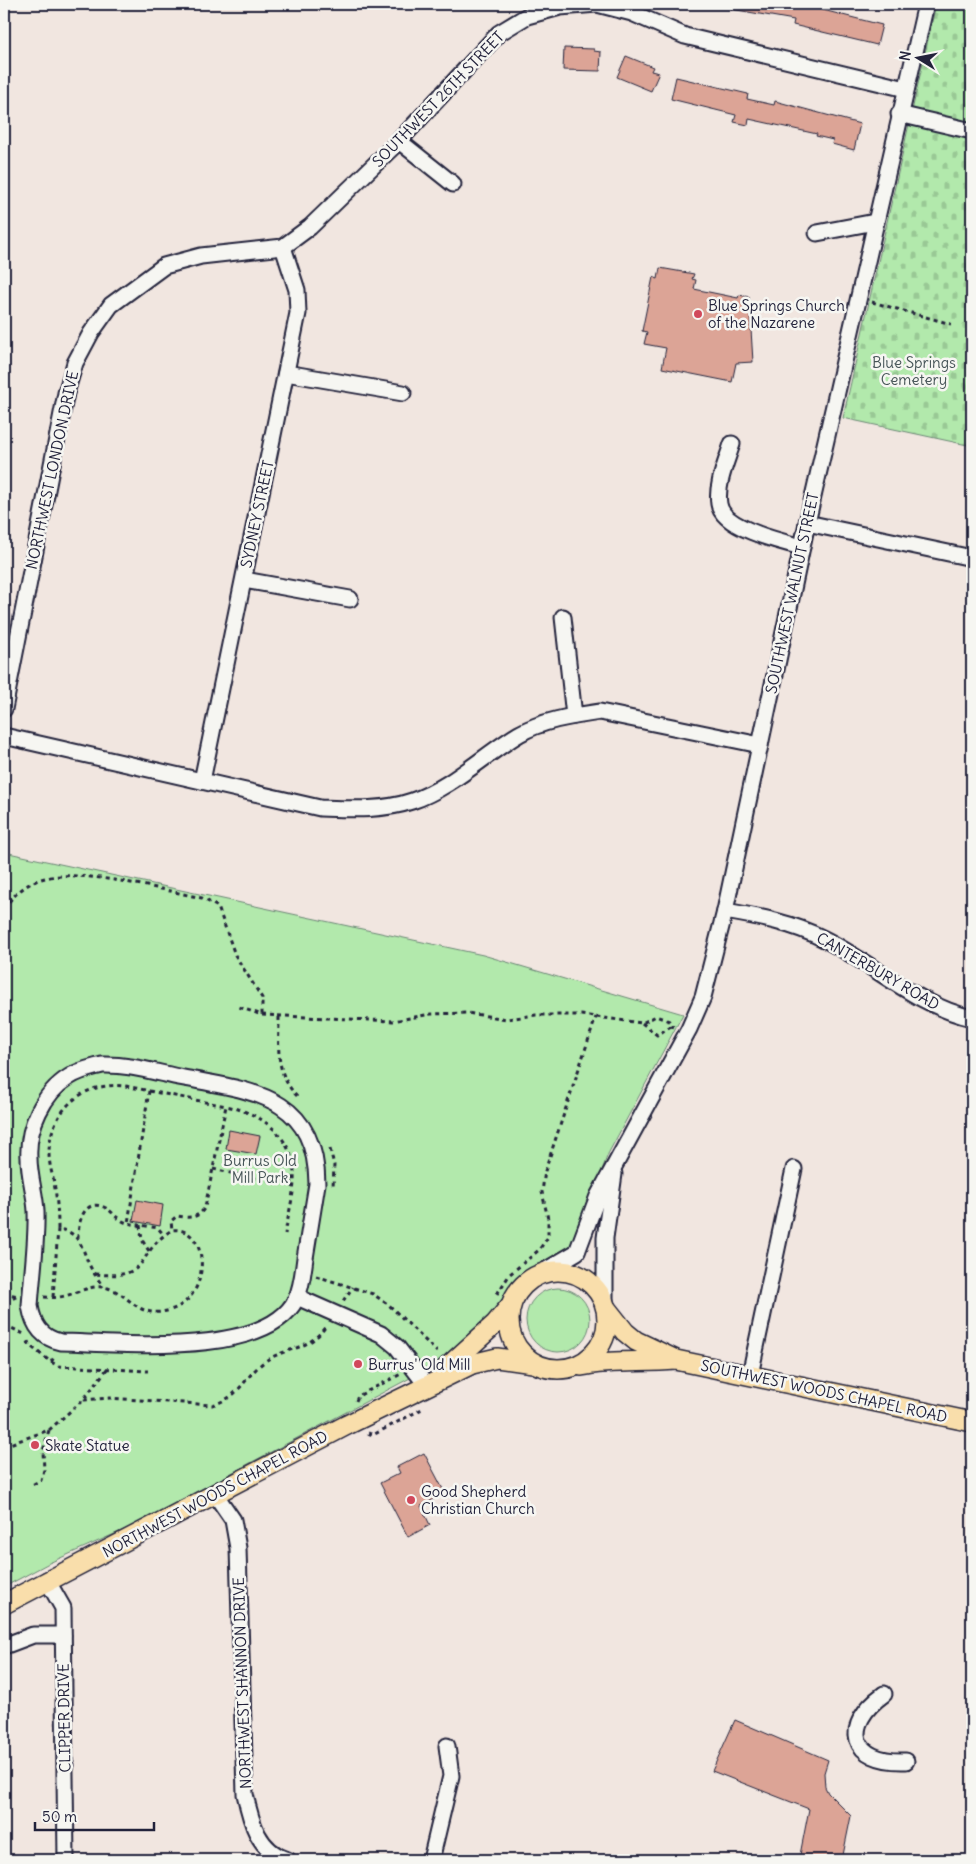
<svg xmlns="http://www.w3.org/2000/svg" width="976" height="1864" viewBox="0 0 976 1864" font-family="Delius,sans-serif">
  <defs>
    <pattern id="cemetery-stones" width="16" height="16" patternUnits="userSpaceOnUse" patternTransform="scale(1.25)"><rect width="16" height="16" fill="#b2e9ac"/><path d="M2 7V4a2 2 0 0 1 4 0v3zM10 15v-3a2 2 0 0 1 4 0v3z" fill="#99c895"/></pattern>
  </defs>
  <rect width="100%" height="100%" fill="#f1e6e0"/>
  <filter id="ink" filterUnits="userSpaceOnUse"><feTurbulence type="fractalNoise" baseFrequency=".02" numOctaves="2"/><feDisplacementMap in="SourceGraphic" scale="10" xChannelSelector="R" yChannelSelector="G"/><feConvolveMatrix kernelMatrix="1 2 1 2 8 2 1 2 1" color-interpolation-filters="sRGB"/></filter>
  <g filter="url(#ink)">
    <g fill="#b2e9ac" stroke="#6a8674">
      <path d="M4,852L483,955L683,1014L608,1154L576,1240L565,1252L542,1265L516,1284L496,1314L444,1360L128,1528L49,1563L4,1587Z"/>
      <circle cx="558" cy="1320" r="32"/>
    </g>
    <path fill="url(#cemetery-stones)" stroke="#6a8674" d="M936,4H972V446L843,418Z"/>
    <g fill="#dca496" stroke="#22223b">
      <path d="M732,4H799L882,25L877,45L793,25L794,20L731,9Z"/>
      <path d="M564,48L594,49V51L601,52L600,71L563,70Z"/>
      <path d="M626,56L653,67L651,71L659,73L651,91L617,77Z"/>
      <path d="M676,77L748,94L747,99L774,105L775,101L860,124L854,150L832,144L833,140L816,136L817,134L749,119L748,125L734,122L736,115L671,99Z"/>
      <path d="M660,268L694,274L692,279L696,280L694,289L738,298L739,295L749,297L753,362L736,363L732,382L662,368L666,348L644,344L647,332L642,331L653,277L658,279Z"/>
      <path d="M229,1130L260,1136L256,1154L226,1149Z"/>
      <path d="M137,1200L163,1205L160,1226L133,1221Z"/>
      <path d="M424,1453L445,1493L421,1506L430,1525L408,1537L380,1483L400,1473L397,1467Z"/>
      <path d="M735,1720L828,1760L824,1773L825,1787L828,1793L851,1816L842,1860H799L809,1809L712,1771Z"/>
    </g>
    <g fill="none" stroke-linecap="round" stroke-linejoin="round">
      <defs>
        <g id="minor">
          <path d="M899,114L972,131"/>
          <path d="M399,141L453,184"/>
          <path d="M817,233L875,222"/>
          <path d="M286,373L403,393"/>
          <path d="M732,444C726,463 716,485 719,504C722,528 782,542 802,547"/>
          <path d="M807,523L972,558"/>
          <path d="M244,580L350,599"/>
          <path d="M563,617L574,716"/>
          <path d="M4,709L66,393L75,363L91,333L111,305L164,266L201,256L283,247L310,227L399,141L499,33L527,16L560,7L597,4L632,13L685,36L906,89"/>
          <path d="M4,736L320,808C350,809 383,811 412,801C451,788 484,755 519,734C543,720 573,716 600,712L760,745"/>
          <path d="M202,781L298,313L297,290L283,247"/>
          <path d="M725,911C760,917 793,923 824,939C874,964 917,1006 972,1018"/>
          <path d="M102,1065C130,1064 157,1073 184,1078C253,1091 316,1096 317,1184C313,1209 309,1233 305,1258C303,1272 302,1287 296,1299C267,1359 117,1343 61,1342C41,1338 33,1324 30,1306C32,1275 37,1242 36,1211C35,1193 29,1176 29,1158C27,1128 43,1093 69,1077C79,1070 91,1068 102,1065Z"/>
          <path d="M543,1272L577,1252L598,1196L689,1029L703,997L725,911L807,523L926,4"/>
          <path d="M297,1297L381,1334L397,1347L427,1386"/>
          <path d="M605,1300V1238L614,1174"/>
          <path d="M750,1375L794,1169"/>
          <path d="M215,1494L233,1520L238,1548L245,1794C251,1822 258,1851 288,1860"/>
          <path d="M47,1580L63,1608L66,1860"/>
          <path d="M4,1646L33,1635H63"/>
          <path d="M884,1694C841,1725 850,1763 906,1761"/>
          <path d="M431,1860L451,1776L447,1746"/>
        </g>
        <g id="major">
          <circle cx="558" cy="1320" r="49"/>
          <path d="M606,1308L625,1332L636,1341L676,1360L972,1422"/>
          <path d="M581,1366C612,1359 644,1363 675,1360"/>
          <path d="M443,1371L495,1324L510,1306"/>
          <path d="M4,1604L347,1425L472,1364L497,1358L533,1363"/>
        </g>
      </defs>
      <use href="#minor" stroke="#22223b" stroke-width="19"/>
      <use href="#major" stroke="#22223b" stroke-width="22"/>
      <g stroke="#22223b" stroke-width="3" stroke-dasharray="4 4" stroke-linecap="butt">
        <path d="M872,302L951,324"/>
        <path d="M4,908C12,897 23,886 36,881C71,865 162,890 202,898L218,907L235,955L262,998V1015L239,1007"/>
        <path d="M262,1015L393,1021L431,1014L467,1013L507,1019L536,1015H581L642,1023L656,1016L669,1021L671,1026L675,1027"/>
        <path d="M279,1017C279,1050 274,1074 300,1099"/>
        <path d="M642,1023L657,1035L671,1026"/>
        <path d="M149,1091L226,1106"/>
        <path d="M330,1149L334,1165L333,1187"/>
        <path d="M213,1169L262,1180L293,1183"/>
        <path d="M4,1226V1259"/>
        <path d="M58,1229C58,1213 57,1199 54,1183C52,1173 49,1164 49,1153C49,1119 73,1089 108,1086C122,1084 136,1088 149,1091L128,1223"/>
        <path d="M78,1238C78,1222 84,1197 106,1208C112,1211 115,1217 121,1220C126,1224 134,1224 140,1225"/>
        <path d="M149,1251L142,1240L140,1225L158,1228L164,1235"/>
        <path d="M96,1274C154,1280 134,1253 172,1230"/>
        <path d="M316,1276L373,1294L389,1305L437,1352"/>
        <path d="M4,1293L18,1296L5,1302V1325"/>
        <path d="M497,1294L510,1274L539,1250L548,1237V1219L542,1192L545,1171L596,1017"/>
        <path d="M44,1297C49,1297 54,1298 59,1297C76,1295 90,1283 108,1288C131,1295 138,1320 170,1310C214,1297 209,1225 172,1230L171,1221L177,1216C189,1218 198,1219 205,1207L226,1106C261,1113 292,1135 294,1173C295,1193 288,1215 285,1234"/>
        <path d="M53,1297L58,1229C79,1232 81,1245 88,1262C92,1271 98,1279 103,1287"/>
        <path d="M343,1301L353,1287"/>
        <path d="M5,1325L24,1334"/>
        <path d="M28,1341L29,1345L51,1362L55,1356"/>
        <path d="M51,1362L59,1366L148,1371"/>
        <path d="M107,1369L83,1400L110,1398L212,1405C241,1397 243,1378 264,1362C287,1346 308,1352 326,1326"/>
        <path d="M356,1401L358,1396L401,1374"/>
        <path d="M49,1430L83,1400"/>
        <path d="M368,1433L373,1435L422,1409"/>
        <path d="M4,1446L49,1430L43,1451L44,1470L41,1480L30,1486"/>
      </g>
      <use href="#minor" stroke="#f6f6f2" stroke-width="15"/>
      <use href="#major" stroke="#f9deab" stroke-width="19"/>
    </g>
  </g>
  <g fill="#d1495b" stroke="#f6f6f2" stroke-width="2">
    <circle cx="698" cy="314" r="5"/>
    <circle cx="358" cy="1364" r="5"/>
    <circle cx="35" cy="1445" r="5"/>
    <circle cx="411" cy="1500" r="5"/>
  </g>
  <g text-anchor="middle" dominant-baseline="central" stroke-width="5" stroke-linejoin="round" paint-order="stroke">
    <g font-size="15" fill="#22223b" stroke="#f6f6f2">
      <text transform="translate(438 99) rotate(-46)">SOUTHWEST 26TH STREET</text>
      <text transform="translate(52 470) rotate(-78)">NORTHWEST LONDON DRIVE</text>
      <text transform="translate(257 514) rotate(-78)">SYDNEY STREET</text>
      <text transform="translate(792 593) rotate(-78)">SOUTHWEST WALNUT STREET</text>
      <text transform="translate(878 971) rotate(30)">CANTERBURY ROAD</text>
      <text transform="translate(824 1391) rotate(12)">SOUTHWEST WOODS CHAPEL ROAD</text>
      <text transform="translate(215 1494) rotate(-28)">NORTHWEST WOODS CHAPEL ROAD</text>
      <text transform="translate(242 1683) rotate(-92)">NORTHWEST SHANNON DRIVE</text>
      <text transform="translate(64 1718) rotate(-91)">CLIPPER DRIVE</text>
    </g>
    <g font-size="15" fill="#22223b" stroke="#f6f6f2" text-anchor="start">
      <text x="708" y="305">Blue Springs Church<tspan x="708" dy="17">of the Nazarene</tspan></text>
      <text x="368" y="1364">Burrus' Old Mill</text>
      <text x="45" y="1445">Skate Statue</text>
      <text x="421" y="1491">Good Shepherd<tspan x="421" dy="17">Christian Church</tspan></text>
    </g>
    <g font-size="15" fill="#465457" stroke="#f6f6f2">
      <text x="914" y="362">Blue Springs<tspan x="914" dy="17">Cemetery</tspan></text>
      <text x="260" y="1160">Burrus Old<tspan x="260" dy="17">Mill Park</tspan></text>
    </g>
  </g>
  <rect width="976" height="1864" fill="none" stroke="#f6f6f2" stroke-width="20"/>
  <rect x="10" y="10" width="956" height="1844" fill="none" stroke="#22223b" stroke-width="2" filter="url(#ink)"/>
  <g transform="translate(918 58) rotate(280)" stroke="#f6f6f2" stroke-width="4" paint-order="stroke">
  <path d="M0-4L9 19L0 12L-9 19Z" fill="#22223b"/>
  <text y="-8" font-size="14" font-weight="bold" text-anchor="middle" fill="#22223b">N</text>
  </g>
  <path d="M35 1822v8h119v-8" fill="none" stroke="#22223b" stroke-width="2.5"/>
  <text x="42" y="1822" font-size="15" fill="#22223b" stroke="#f6f6f2" stroke-width="4" paint-order="stroke">50 m</text>
</svg>
